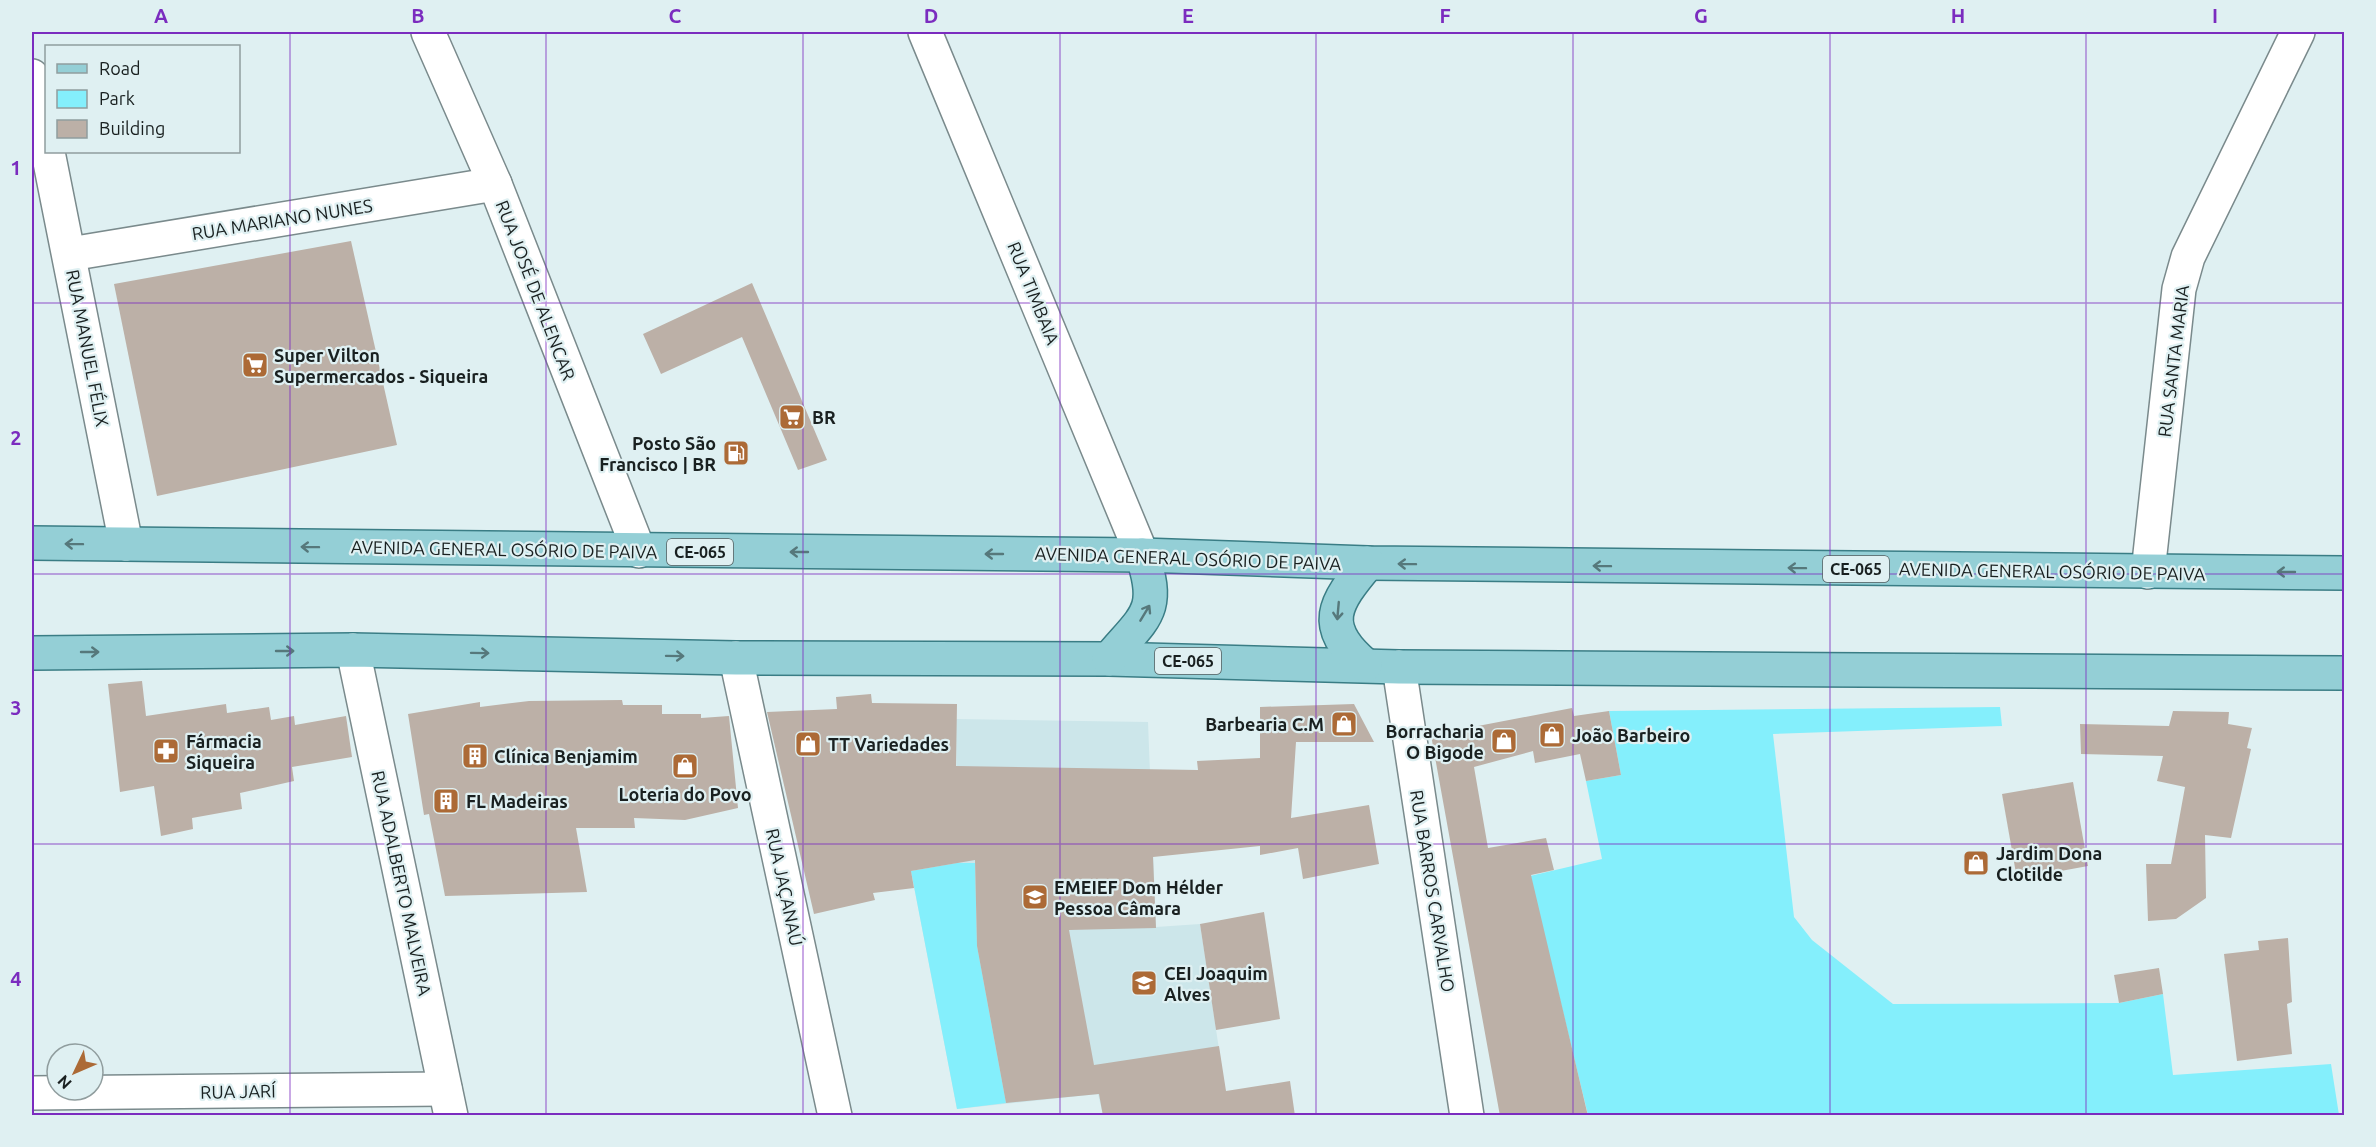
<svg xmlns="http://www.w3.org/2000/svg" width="2376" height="1147" viewBox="0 0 2376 1147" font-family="Ubuntu,sans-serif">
  <rect width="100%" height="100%" fill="#dff0f2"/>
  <path fill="#cce6ea" d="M956,719L1148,722L1156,927L1200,924L1229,1115H1103L1098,1094L957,1109L911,871L957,863Z"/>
  <g fill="#84effc">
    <path d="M2000,707L2002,726L1773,734L1794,917L1812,940L1893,1004L2119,1003L2163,994L2173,1075L2331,1064L2339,1115H1588L1530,876L1602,859L1586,781L1621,775L1609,711Z"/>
    <path d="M957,863H975L977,946L1006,1103L957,1109L911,871Z"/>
  </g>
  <g fill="#bcb0a7">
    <path d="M351,241L397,445L157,496L114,284Z"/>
    <path d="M752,283L827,460L798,470L742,337L661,374L643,334Z"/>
    <path d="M142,681L146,716L226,704L227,713L269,707L271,720L294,716L295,725L346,716L352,757L292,767L294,781L240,793L242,809L192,818L193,829L161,836L154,786L120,792L108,684Z"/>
    <path d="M871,694L872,703L957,704L956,766L1198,770L1197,761L1260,758V707L1354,704L1374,742H1296L1291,818L1369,805L1379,864L1303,879L1298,848L1260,855V846L1153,857L1156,928L1069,930L1094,1065L1219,1046L1226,1091L1290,1081L1295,1116H1103L1099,1094L1006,1103L977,946L975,860L911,871L914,888L873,893L875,900L814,914L767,712L837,709L836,697Z"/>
    <path d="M622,700L623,705H662V714H701V718L729,716L738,808L685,820L634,818L635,828H576L587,892L445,896L429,814L424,815L408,714L480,702V707L529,701Z"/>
    <path d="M1572,708L1574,716L1609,711L1621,775L1586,781L1580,754L1535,763L1533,751L1474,767L1488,848L1546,838L1554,870L1531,875L1588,1116H1500L1431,735Z"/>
    <path d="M2173,711L2229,712L2228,724L2252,728L2247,748L2251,749L2231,838L2205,835L2206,898L2176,919L2148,921L2146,864H2171L2185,787L2157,781L2163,756L2081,754L2080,724L2169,726Z"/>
    <path d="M2073,782L2088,866L2017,879L2002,794Z"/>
    <path d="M1264,912L1280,1019L1216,1030L1200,924Z"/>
    <path d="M2288,938L2292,1002L2287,1004L2292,1054L2237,1061L2224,954L2259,950L2258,941Z"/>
    <path d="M2159,968L2163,994L2119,1003L2114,975Z"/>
  </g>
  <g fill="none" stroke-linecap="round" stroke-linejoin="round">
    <defs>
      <g id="minor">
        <path d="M428,32L495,184L639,551"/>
        <path d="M925,32L1142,555"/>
        <path d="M32,76L46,145"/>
        <path d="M48,152L126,544"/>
        <path d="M70,254L495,184"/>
        <path d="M2148,572L2179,289L2188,257L2298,32"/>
        <path d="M353,650L451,1116"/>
        <path d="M736,658L835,1116"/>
        <path d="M1399,667L1467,1116"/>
        <path d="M32,1093L445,1089"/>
      </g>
      <g id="primary">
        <path d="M32,543L1142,555L1368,563L2344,573"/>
        <path d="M32,653L353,650L736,658L1109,659L1399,667L2344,673"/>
        <path d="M1109,659C1144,617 1162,612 1142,555"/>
        <path d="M1365,665C1319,626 1334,603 1368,563"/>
      </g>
    </defs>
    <use href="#minor" stroke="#7a8a8c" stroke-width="36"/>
    <use href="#primary" stroke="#3a7d85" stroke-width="36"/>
    <use href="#minor" stroke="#fff" stroke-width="33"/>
    <use href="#primary" stroke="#94cfd6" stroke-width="33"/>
  </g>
  <defs><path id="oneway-shaft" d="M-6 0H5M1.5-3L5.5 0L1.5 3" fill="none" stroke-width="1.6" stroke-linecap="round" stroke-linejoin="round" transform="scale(1.5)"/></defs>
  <g stroke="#56787b">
    <use href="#oneway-shaft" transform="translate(74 544) rotate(-179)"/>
    <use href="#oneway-shaft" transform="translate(310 547) rotate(-179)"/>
    <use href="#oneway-shaft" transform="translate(799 552) rotate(-180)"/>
    <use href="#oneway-shaft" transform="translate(994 554) rotate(-180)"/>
    <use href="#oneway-shaft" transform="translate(1407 564) rotate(-179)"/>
    <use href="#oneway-shaft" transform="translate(1602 566) rotate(-179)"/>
    <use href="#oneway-shaft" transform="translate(1797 568) rotate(-179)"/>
    <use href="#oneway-shaft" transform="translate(2286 572) rotate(-180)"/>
    <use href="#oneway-shaft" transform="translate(1338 611) rotate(95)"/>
    <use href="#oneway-shaft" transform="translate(1145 613) rotate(-59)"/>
    <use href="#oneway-shaft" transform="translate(285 651)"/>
    <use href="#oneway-shaft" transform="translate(90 652)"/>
    <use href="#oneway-shaft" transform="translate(480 653) rotate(1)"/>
    <use href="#oneway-shaft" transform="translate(675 656) rotate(1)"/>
  </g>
  <path fill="none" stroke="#7b2cbf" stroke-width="1.5" stroke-opacity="0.55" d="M290,32V1116M546,32V1116M803,32V1116M1060,32V1116M1316,32V1116M1573,32V1116M1830,32V1116M2086,32V1116M32,303H2344M32,574H2344M32,844H2344"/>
  <defs>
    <symbol id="supermarket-square" viewBox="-11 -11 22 22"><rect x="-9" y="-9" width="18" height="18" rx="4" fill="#ac6a36" stroke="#dff0f2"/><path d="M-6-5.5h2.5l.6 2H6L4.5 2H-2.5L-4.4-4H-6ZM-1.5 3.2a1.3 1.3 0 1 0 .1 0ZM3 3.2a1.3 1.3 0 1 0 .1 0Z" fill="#fff"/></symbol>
    <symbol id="fuel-square" viewBox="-11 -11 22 22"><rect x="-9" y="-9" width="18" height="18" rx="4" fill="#ac6a36" stroke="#dff0f2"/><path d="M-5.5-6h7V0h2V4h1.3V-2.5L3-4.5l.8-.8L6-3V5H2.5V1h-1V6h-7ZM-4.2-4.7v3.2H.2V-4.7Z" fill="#fff"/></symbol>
    <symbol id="shop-square" viewBox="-11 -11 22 22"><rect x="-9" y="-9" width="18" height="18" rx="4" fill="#ac6a36" stroke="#dff0f2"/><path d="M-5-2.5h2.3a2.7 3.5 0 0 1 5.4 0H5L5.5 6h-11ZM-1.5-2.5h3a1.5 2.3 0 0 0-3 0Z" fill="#fff"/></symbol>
    <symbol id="pharmacy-square" viewBox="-11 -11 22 22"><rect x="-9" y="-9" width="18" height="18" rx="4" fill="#ac6a36" stroke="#dff0f2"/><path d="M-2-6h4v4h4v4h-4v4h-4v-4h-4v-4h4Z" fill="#fff"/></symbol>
    <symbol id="building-square" viewBox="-11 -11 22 22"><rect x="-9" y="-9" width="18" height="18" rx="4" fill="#ac6a36" stroke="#dff0f2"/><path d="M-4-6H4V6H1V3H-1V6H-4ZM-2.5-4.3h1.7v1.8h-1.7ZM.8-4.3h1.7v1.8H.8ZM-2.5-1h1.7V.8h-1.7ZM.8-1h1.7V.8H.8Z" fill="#fff"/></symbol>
    <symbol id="school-square" viewBox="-11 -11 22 22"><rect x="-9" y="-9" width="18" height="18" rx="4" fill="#ac6a36" stroke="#dff0f2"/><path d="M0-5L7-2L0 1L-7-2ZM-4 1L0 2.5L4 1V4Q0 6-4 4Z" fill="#fff"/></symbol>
  </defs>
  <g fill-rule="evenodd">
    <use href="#supermarket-square" x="240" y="350" width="30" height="30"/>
    <use href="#supermarket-square" x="777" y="402" width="30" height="30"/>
    <use href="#fuel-square" x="721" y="438" width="30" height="30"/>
    <use href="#shop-square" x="1329" y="709" width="30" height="30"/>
    <use href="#shop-square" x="1537" y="720" width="30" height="30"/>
    <use href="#shop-square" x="1489" y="726" width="30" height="30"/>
    <use href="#shop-square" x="793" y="729" width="30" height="30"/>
    <use href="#pharmacy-square" x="151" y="736" width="30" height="30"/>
    <use href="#building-square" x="460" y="741" width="30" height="30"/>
    <use href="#shop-square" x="670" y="751" width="30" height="30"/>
    <use href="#building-square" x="431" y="786" width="30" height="30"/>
    <use href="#shop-square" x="1961" y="848" width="30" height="30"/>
    <use href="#school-square" x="1020" y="882" width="30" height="30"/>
    <use href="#school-square" x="1129" y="968" width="30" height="30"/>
  </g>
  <g text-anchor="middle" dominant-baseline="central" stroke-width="4.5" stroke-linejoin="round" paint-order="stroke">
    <g fill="#dff0f2" stroke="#545e5f" stroke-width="1.5">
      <rect x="667" y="539" width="66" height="26" rx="4.5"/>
      <rect x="1823" y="556" width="66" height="26" rx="4.5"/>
      <rect x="1155" y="648" width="66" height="26" rx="4.5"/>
    </g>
    <g font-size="16" font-weight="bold" fill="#192020">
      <text x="700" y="552">CE-065</text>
      <text x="1856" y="569">CE-065</text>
      <text x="1188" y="661">CE-065</text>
    </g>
    <g font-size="18" fill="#192020" stroke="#dff0f2">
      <text transform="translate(282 219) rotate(-9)">RUA MARIANO NUNES</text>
      <text transform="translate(536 290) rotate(69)">RUA JOSÉ DE ALENCAR</text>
      <text transform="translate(1034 293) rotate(68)">RUA TIMBAIA</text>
      <text transform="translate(88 348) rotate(79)">RUA MANUEL FÉLIX</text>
      <text transform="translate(2173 361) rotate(-83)">RUA SANTA MARIA</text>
      <text transform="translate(504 549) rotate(1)">AVENIDA GENERAL OSÓRIO DE PAIVA</text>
      <text transform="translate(1188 558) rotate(2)">AVENIDA GENERAL OSÓRIO DE PAIVA</text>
      <text transform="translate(2052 571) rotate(1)">AVENIDA GENERAL OSÓRIO DE PAIVA</text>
      <text transform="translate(402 883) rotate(78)">RUA ADALBERTO MALVEIRA</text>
      <text transform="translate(785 887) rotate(78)">RUA JAÇANAÚ</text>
      <text transform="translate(1433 891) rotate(81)">RUA BARROS CARVALHO</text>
      <text transform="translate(238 1091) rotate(-1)">RUA JARÍ</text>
    </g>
    <g font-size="18" font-weight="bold" fill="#192020" stroke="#dff0f2" text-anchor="start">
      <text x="274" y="355">Super Vilton<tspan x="274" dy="21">Supermercados - Siqueira</tspan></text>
      <text x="812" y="417">BR</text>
      <text x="716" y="443" text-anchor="end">Posto São<tspan x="716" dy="21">Francisco | BR</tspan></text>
      <text x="1324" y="724" text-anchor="end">Barbearia C.M</text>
      <text x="1484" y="731" text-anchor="end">Borracharia<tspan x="1484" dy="21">O Bigode</tspan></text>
      <text x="1572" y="735">João Barbeiro</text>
      <text x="186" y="741">Fármacia<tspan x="186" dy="21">Siqueira</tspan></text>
      <text x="828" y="744">TT Variedades</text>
      <text x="494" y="756">Clínica Benjamim</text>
      <text x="685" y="794" text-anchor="middle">Loteria do Povo</text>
      <text x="466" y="801">FL Madeiras</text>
      <text x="1996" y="853">Jardim Dona<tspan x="1996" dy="21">Clotilde</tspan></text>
      <text x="1054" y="887">EMEIEF Dom Hélder<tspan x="1054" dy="21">Pessoa Câmara</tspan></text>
      <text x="1164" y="973">CEI Joaquim<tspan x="1164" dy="21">Alves</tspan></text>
    </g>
  </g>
  <rect width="2376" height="1147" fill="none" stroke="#dff0f2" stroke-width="66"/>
  <rect x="45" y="45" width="195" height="108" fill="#dff0f2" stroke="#909d9e" stroke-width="1.5"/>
  <rect x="57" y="64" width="30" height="9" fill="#94cfd6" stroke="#909d9e" stroke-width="1.5"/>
  <text x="99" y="75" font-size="18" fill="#192020">Road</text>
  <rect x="57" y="90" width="30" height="18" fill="#84effc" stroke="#909d9e" stroke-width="1.5"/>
  <text x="99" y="105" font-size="18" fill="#192020">Park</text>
  <rect x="57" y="120" width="30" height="18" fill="#bcb0a7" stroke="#909d9e" stroke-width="1.5"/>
  <text x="99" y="135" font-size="18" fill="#192020">Building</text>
  <g transform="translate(75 1072) rotate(226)"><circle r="28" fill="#dff0f2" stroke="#909d9e" stroke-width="1.5"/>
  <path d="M0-4.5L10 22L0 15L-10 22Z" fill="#ac6a36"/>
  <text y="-9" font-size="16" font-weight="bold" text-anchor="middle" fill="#192020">N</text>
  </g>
  <rect x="33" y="33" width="2310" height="1081" fill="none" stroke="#7b2cbf" stroke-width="2"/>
  <g font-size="20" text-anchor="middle" font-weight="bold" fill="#7b2cbf">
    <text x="161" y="23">A</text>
    <text x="418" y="23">B</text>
    <text x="675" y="23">C</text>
    <text x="931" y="23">D</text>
    <text x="1188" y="23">E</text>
    <text x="1445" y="23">F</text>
    <text x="1701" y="23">G</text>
    <text x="1958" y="23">H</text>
    <text x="2215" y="23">I</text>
    <text x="16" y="175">1</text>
    <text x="16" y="445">2</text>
    <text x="16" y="715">3</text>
    <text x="16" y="986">4</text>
  </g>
</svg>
